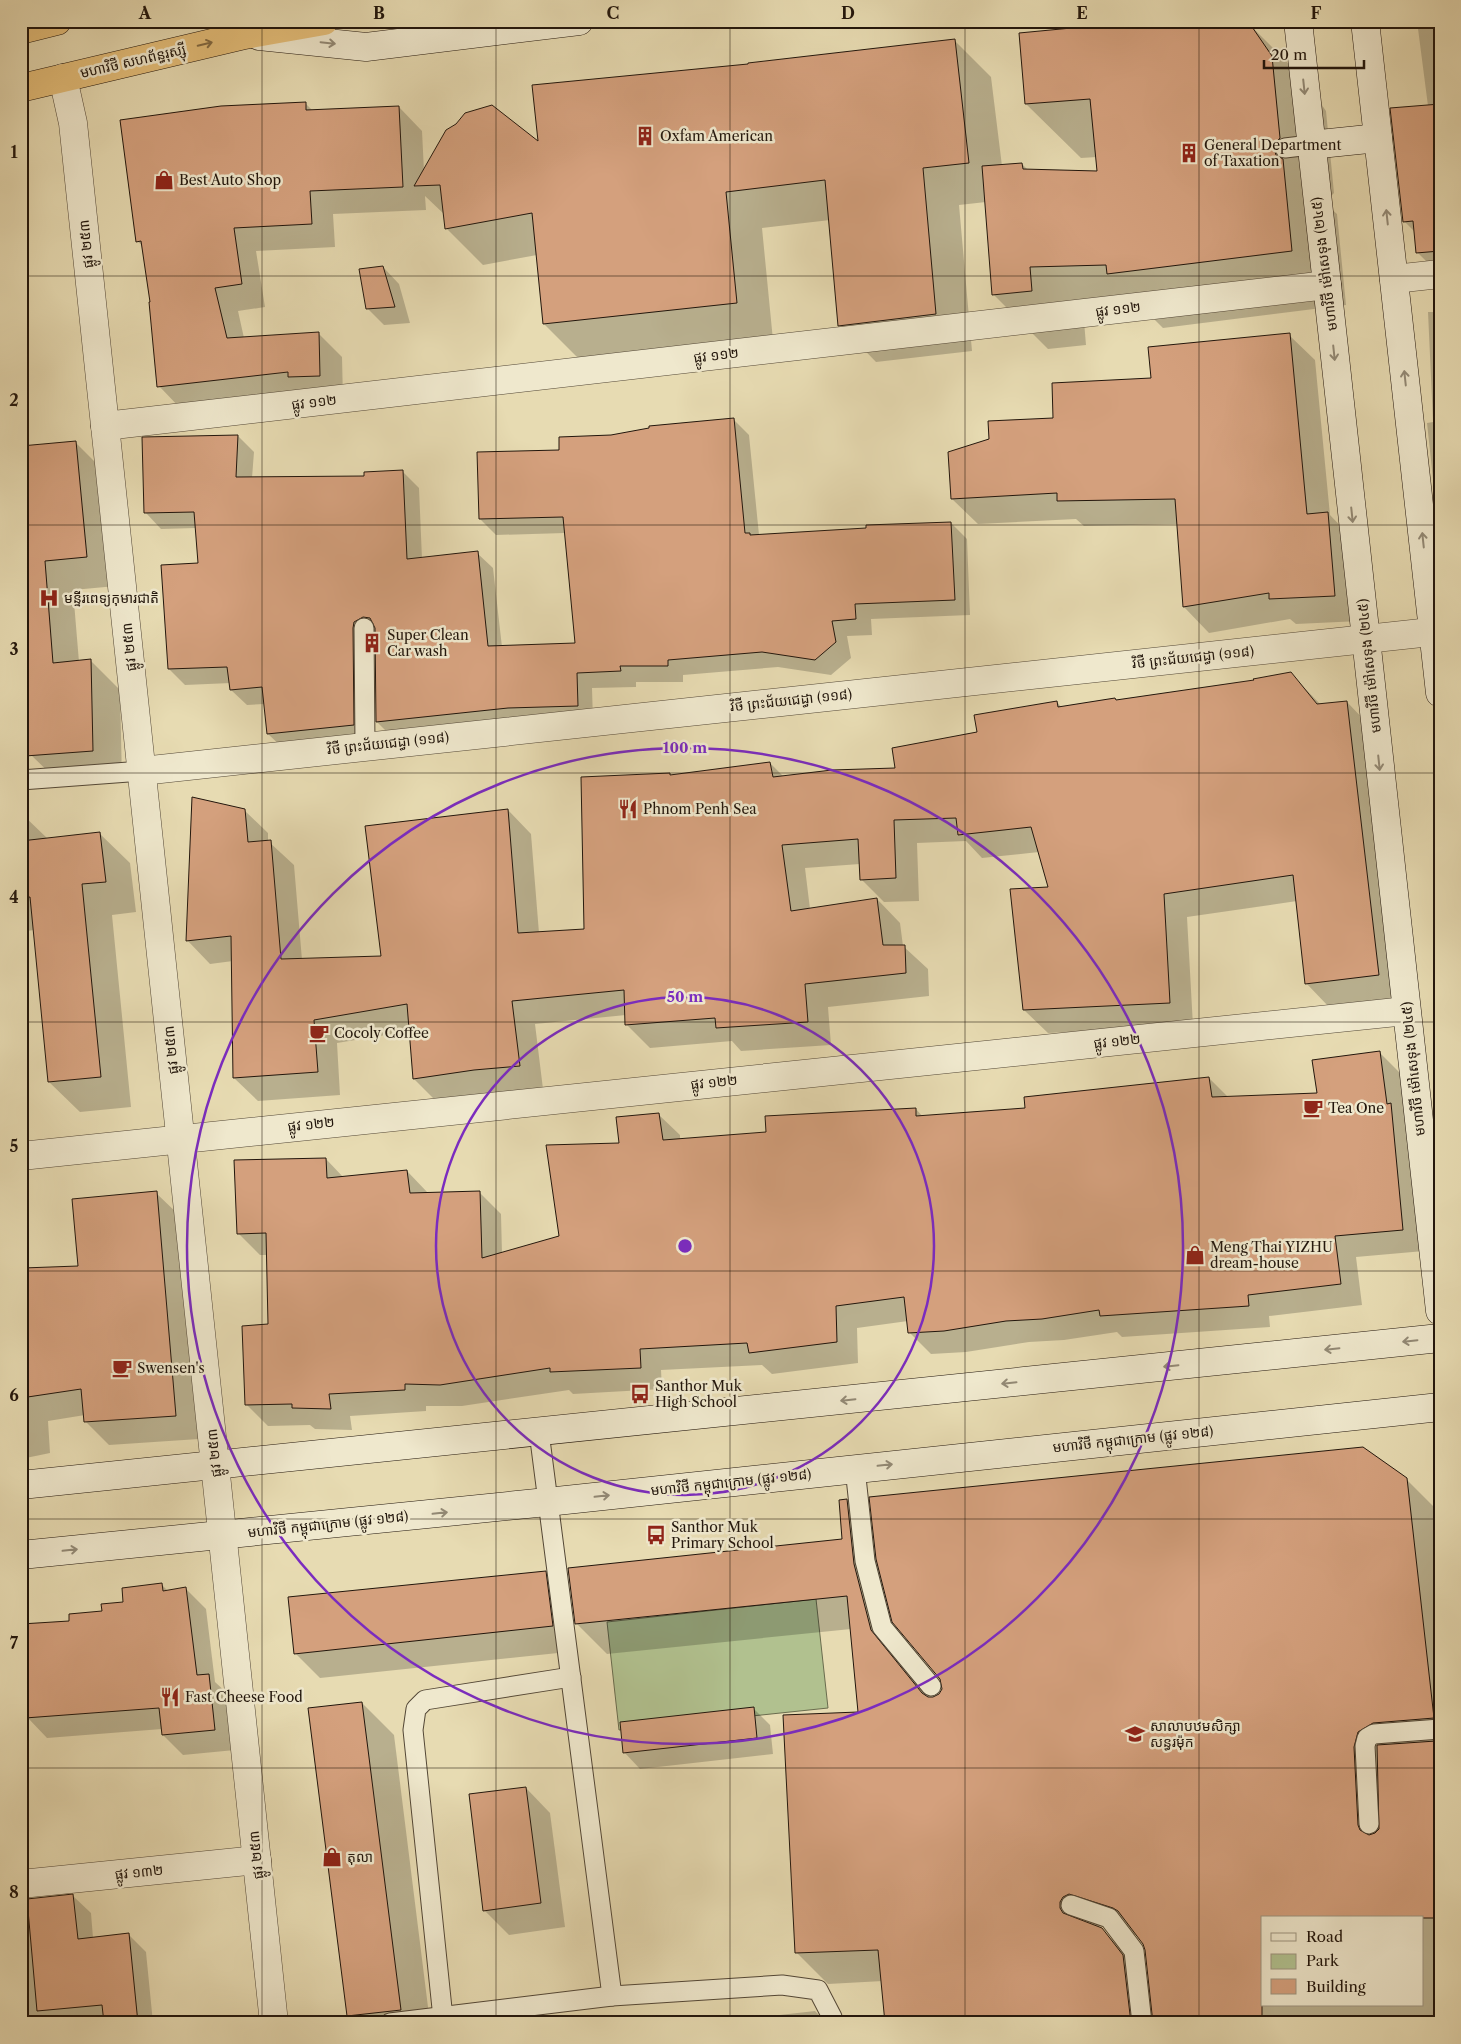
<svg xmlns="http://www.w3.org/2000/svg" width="1461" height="2044" viewBox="0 0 1461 2044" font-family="'Libre Caslon Text','Noto Sans Khmer',serif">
  <rect width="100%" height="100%" fill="#e7dbb2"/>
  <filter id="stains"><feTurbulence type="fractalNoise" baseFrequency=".004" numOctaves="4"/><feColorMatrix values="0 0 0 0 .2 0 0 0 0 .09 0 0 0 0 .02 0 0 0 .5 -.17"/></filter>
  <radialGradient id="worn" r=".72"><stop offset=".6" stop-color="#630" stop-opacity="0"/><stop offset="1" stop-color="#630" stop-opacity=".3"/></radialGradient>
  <path fill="#b1c18f" stroke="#6a6c4e" d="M816,1599L828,1708L619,1730L607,1622Z"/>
  <g fill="#0003" fill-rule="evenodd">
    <path d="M1417,21H1440V275L1417,252L1415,232L1404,221L1428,106Z"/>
    <path d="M1250,25L1305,80L1326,111L1334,193L1329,198V207L1337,214L1346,305L1163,328L1154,319L1084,321L1086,345L1048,349L993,294L986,202L959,205L972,351L876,362L840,325L830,220L762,228L773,340L581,361L544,324L537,255L483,265L446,228L445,215L425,196L426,210L333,214L335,247L256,251L265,307L238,311L244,338L318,333L342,357L343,399L182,410L159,386L152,303L144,247L137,241L305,103L313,111L399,107L422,131L424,171L539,144L750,65L954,40L991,77L1002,166L1022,164L1028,170L1098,172L1097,157L1081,158L1026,104Z"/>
    <path d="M383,267L399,284L410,323L384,325L367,308Z"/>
    <path d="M1428,312H1440V524L1439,501L1435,498L1427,423L1433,422Z"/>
    <path d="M1289,335L1315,360L1330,515L1353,539L1360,621L1296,624L1290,619L1209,633L1184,607L1178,524L1084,526L1076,519L978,524L952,499L1054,419L1152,380Z"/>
    <path d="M733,419L749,435L759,535L951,523L967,539L970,615L871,619L872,635L847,636L851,658L831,675L778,667L683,675V682H636V687L592,688L593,721L393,738L377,722V633L374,634L368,644L369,740L284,749L268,734L265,704L247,705L231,690V683L185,685L169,669L199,564L196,528L161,529L146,513L238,436L254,452L252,478L365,477L403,472L419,488L422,559L477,553L493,568L502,647L577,644L565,533L496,535L480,519L561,451L611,436Z"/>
    <path d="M75,442L105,472L116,586L73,590L79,662L91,661L120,690L122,780L61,784L31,755L26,668H21V448Z"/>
    <path d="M1291,674L1321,705L1347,702L1370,726L1401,998L1329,1007L1306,983L1297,901L1187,917L1193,1026L1048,1033L1024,1010L1049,888L1039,852L982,858L966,841L917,843L919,901L884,902L861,879L860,864L805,868L810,909L877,899L900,923L903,946L928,969L929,996L828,1007L831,1045L741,1051L732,1041L650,1048L627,1025L626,1015L535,1024L543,1089L437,1102L414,1079L410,1031L337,1043L340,1095L258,1101L234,1078L233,961L210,964L187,940L244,810L268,833V841L294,865L302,960L382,957L508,810L531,834L539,933L586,930L670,774L672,776L770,763L784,777L897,769L978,733L1057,702L1062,708L1116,701L1255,682Z"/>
    <path d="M21,754L26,759L29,784H21Z"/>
    <path d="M21,813L48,839L99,833L130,863L136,912L112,915L131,1107L80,1112L49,1082L34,930L21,932Z"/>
    <path d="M1379,1052L1401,1074L1424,1251L1356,1257L1362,1305L1269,1316L1270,1327L1122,1337L1117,1332L1064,1340L1029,1342L966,1352L931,1354L910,1333L908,1321L857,1328L858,1363L772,1374L762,1365L661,1370L662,1389L573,1394L569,1390L462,1406H426V1411L350,1416L352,1430L315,1429L310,1425L268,1426L246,1404L269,1326L267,1255H260L238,1233L326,1159L344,1178L407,1171L428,1193L479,1192L501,1214L502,1254L560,1237L621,1144L658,1114L680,1135V1140L768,1133L916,1109L923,1117L1026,1109L1209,1078L1229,1098L1318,1094Z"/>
    <path d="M156,1193L180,1216L199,1439L109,1445L85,1421V1415L48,1421L50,1453L21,1459V1350L79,1267Z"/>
    <path d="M1406,1479L1437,1510L1440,1532V2023H886L883,1981L828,1984L797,1953L785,1716L859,1713L851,1629L607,1654L576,1623L844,1540L847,1501L874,1528ZM890,1617L941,1679L943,1691L939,1696L930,1698L902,1662ZM1262,1918H1422V2005H1262ZM1106,1925L1138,1936L1144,1944L1149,1982L1133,1960L1101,1929L1096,1927Z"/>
    <path d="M545,1572L570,1597L577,1651L320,1678L295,1653Z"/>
    <path d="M162,1585L168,1591L186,1589L206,1609L215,1682L229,1695L235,1750L183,1755L163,1735L162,1729L47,1738L27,1717L25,1688H21V1625L71,1622L103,1613Z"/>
    <path d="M362,1703L394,1735L430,2023H349L309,1710Z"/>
    <path d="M754,1709L770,1725L773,1754L640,1769L624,1752Z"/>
    <path d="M526,1788L550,1813L565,1927L509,1935L484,1910Z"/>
    <path d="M73,1896L91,1913L93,1938L128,1934L146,1952L153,2023H21V1917L30,1916Z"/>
    <path d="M815,2011L827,2023H707Z"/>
  </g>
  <g fill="#d4a07d" stroke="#22160c">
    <path d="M1082,21H1248L1272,56L1280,138L1275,143L1274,149L1276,155L1283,159L1292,251L1107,274L1106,265L1030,267L1032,291L992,295L982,166L1022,163L1023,169L1097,171L1090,99L1025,104L1019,33L1082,27Z"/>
    <path d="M955,39L969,163L923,168L936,314L838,326L825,180L726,192L737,303L543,324L532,213L445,229L440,185L414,186L446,130L456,124L465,113L492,105L538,141L532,85L748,64V63Z"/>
    <path d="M306,102V110L399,106L403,187L310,191L312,224L234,228L242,284L215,288L227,338L319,332L320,376L288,377V372L157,387L149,302H150L141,241L136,242L120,120L221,106Z"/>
    <path d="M1440,104V251L1416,253L1413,221L1403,222L1390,108Z"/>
    <path d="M383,266L395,307L366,309L359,269Z"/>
    <path d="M1290,333L1307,514L1328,512L1335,596L1269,599V593L1183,607L1175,499L1057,501V493L951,499L948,452L989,439L988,421L1053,418L1052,383L1151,378L1148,347Z"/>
    <path d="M734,418L745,533H750V535L866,528V525L951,522L955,600L855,604L856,619L832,621L836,642L815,660L762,652L668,660V666H620L621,671L577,673L578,706L508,708L376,722L375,628L370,618L363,617L354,622L353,628L354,725L267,734L262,687L230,690L227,667L168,669L161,565L198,563L194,512L144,513L142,437L238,435L236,477L364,476V472L403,470L407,559L478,551L488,646L575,643L563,517L479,519L477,452L559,450V437L611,435L649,428V426Z"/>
    <path d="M76,441L87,557L45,561L53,663L91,659L93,751L25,756V637H21V446Z"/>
    <path d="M1291,672L1317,704L1347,701L1379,975L1305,984L1293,875L1164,894L1170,1003L1023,1010L1010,889L1048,887L1031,827L958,835L956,818L894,820L896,878L860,880L858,839L782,845L791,911L877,898L883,945H905L906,973L805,984L808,1022L716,1028L715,1018L625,1025L624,990L512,1001L520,1066L474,1070L413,1079L407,1004L314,1020L318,1072L233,1078L231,936L186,941L192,797L245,809L248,842L271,840L281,959L381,956L365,826L508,809L518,933L584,929L581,777L670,773V775L770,762L773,777L832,770L895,768L892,748L977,732L974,715L1057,701L1058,707L1115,698L1116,700L1254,680L1253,679Z"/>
    <path d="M100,832L106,882L82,884L101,1077L48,1082L30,897L21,898V841Z"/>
    <path d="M1380,1051L1387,1104L1391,1103L1403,1230L1335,1236L1341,1284L1248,1295L1249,1306L1100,1316L1099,1310L1042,1319L1006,1321L944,1331L908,1333L904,1297L836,1306L837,1342L749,1353L747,1343L640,1349L641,1368L550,1372V1368L440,1385L405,1384V1390L329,1394L331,1409L292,1408V1404L245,1405L242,1326L268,1324L266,1233L237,1234L234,1160L326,1158L327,1178L407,1170L410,1193L480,1191L482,1258L559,1236L546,1145L619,1143L616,1117L659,1113L663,1140L766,1132L765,1116L916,1108V1116L1025,1108L1024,1097L1209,1077L1212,1097L1317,1093L1312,1060Z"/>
    <path d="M157,1191L176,1416L84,1422L81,1389L21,1398V1295L27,1294L23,1268L78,1266L72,1199Z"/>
    <path d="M1363,1447L1407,1478L1434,1718L1373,1723L1358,1732L1354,1747L1358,1825L1360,1830L1369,1835L1375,1833L1379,1829L1377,1745L1436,1741L1440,1771V1918H1262V2023H1153L1145,1950L1143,1944L1118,1911L1113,1908L1069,1894L1063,1897L1060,1902V1908L1063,1913L1102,1928L1123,1955L1131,2023H885L878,1950L795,1953L783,1715L858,1712L847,1596L575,1624L568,1568L842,1539L839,1500L847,1499L854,1564L871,1630L922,1693L928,1697H933L939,1694L942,1689L940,1679L892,1622L876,1559L869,1497Z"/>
    <path d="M546,1571L553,1626L294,1654L288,1597Z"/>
    <path d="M162,1583L163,1591L186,1587L197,1675L209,1674L215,1730L162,1735L159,1708L25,1718L21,1667V1624L69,1621V1614L102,1611L101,1604L123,1602L122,1588Z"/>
    <path d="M362,1702L401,2010L347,2016L308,1708Z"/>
    <path d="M754,1707L757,1738L623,1753L620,1722Z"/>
    <path d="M526,1787L541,1903L483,1911L469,1794Z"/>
    <path d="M73,1894L78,1939L129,1933L138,2023H104L102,2005L37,2011L27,1899Z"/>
  </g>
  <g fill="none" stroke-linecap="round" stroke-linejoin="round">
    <defs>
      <g id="service">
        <path d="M1285,148L1310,145"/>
        <path d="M364,628L365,745"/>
        <path d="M21,780L142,771"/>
        <path d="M539,1432L612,1996"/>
        <path d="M855,1468L865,1561L882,1627L931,1686"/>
        <path d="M1369,1824L1365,1746L1367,1738L1374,1734L1440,1729"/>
        <path d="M1071,1905L1109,1918L1134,1951L1142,2023"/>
        <path d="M443,2018L413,1730L416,1709L425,1700L571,1677"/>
        <path d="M390,2023L612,1996L782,1985L818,1990L832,2017L833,2023"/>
      </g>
      <g id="minor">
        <path d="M63,78L73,123L274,2023"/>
        <path d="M1394,279L1440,274"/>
        <path d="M105,426L1327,285"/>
        <path d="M142,771L1440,631"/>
        <path d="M21,1156L1406,1011"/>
        <path d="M21,1884L257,1860"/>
      </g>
      <g id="secondary">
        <path d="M1298,21L1440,1311"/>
        <path d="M1365,21L1440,693"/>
        <path d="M259,36L366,47L579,21"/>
        <path d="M1310,145L1378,138"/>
        <path d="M21,1485L1440,1338"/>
        <path d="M21,1555L547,1502L1440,1407"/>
      </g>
      <g id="trunk">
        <path d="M21,30L57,21"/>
        <path d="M21,88L245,35L324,21"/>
      </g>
    </defs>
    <use href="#service" stroke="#534736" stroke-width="21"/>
    <use href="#minor" stroke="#534736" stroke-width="29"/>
    <use href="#secondary" stroke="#22160c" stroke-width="29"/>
    <use href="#trunk" stroke="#22160c" stroke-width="29"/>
    <use href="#service" stroke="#efe8cd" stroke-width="19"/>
    <use href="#minor" stroke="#efe8cd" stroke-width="28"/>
    <use href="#secondary" stroke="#efe8cd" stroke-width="28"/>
    <use href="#trunk" stroke="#e4be79" stroke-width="28"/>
  </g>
  <defs><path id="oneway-shaft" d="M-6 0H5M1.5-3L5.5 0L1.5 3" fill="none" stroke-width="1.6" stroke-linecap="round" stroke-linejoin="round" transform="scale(1.25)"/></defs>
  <g stroke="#938a76">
    <use href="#oneway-shaft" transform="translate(328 43) rotate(6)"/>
    <use href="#oneway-shaft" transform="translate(1304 87) rotate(84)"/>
    <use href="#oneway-shaft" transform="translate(1387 217) rotate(-96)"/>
    <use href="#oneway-shaft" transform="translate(1334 353) rotate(84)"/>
    <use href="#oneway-shaft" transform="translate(1405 378) rotate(-96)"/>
    <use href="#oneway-shaft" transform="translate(1352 515) rotate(84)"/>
    <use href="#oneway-shaft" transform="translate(1423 540) rotate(-96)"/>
    <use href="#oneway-shaft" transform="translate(1379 763) rotate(84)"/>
    <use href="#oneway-shaft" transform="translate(1410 1341) rotate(174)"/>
    <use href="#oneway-shaft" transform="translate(1332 1349) rotate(174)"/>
    <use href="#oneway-shaft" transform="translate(1171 1366) rotate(174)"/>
    <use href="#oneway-shaft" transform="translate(1009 1383) rotate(174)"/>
    <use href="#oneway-shaft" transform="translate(848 1400) rotate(174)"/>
    <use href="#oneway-shaft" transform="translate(885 1465) rotate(-6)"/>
    <use href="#oneway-shaft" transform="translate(602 1496) rotate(-6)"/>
    <use href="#oneway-shaft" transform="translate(440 1513) rotate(-6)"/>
    <use href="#oneway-shaft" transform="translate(70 1550) rotate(-6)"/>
  </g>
  <use stroke="#836a42" href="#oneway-shaft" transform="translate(205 44) rotate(-13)"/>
  <path fill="none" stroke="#22160c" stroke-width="1" stroke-opacity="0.55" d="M262,21V2023M496,21V2023M730,21V2023M965,21V2023M1199,21V2023M21,276H1440M21,525H1440M21,773H1440M21,1022H1440M21,1271H1440M21,1519H1440M21,1768H1440"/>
  <g fill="none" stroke="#7b2cbf" stroke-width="2.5">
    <circle cx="685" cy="1246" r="249"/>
    <circle cx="685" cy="1246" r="498"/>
  </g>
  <defs>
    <symbol id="building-bare" viewBox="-9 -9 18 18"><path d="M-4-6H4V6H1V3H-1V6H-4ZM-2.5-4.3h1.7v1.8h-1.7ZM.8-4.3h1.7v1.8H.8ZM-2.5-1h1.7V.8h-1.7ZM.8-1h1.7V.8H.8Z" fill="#8f2418" stroke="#efe8cd" stroke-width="2.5" paint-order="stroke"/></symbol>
    <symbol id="shop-bare" viewBox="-9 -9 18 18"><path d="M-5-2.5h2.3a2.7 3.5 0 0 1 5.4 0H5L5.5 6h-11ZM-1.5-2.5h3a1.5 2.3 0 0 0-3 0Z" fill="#8f2418" stroke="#efe8cd" stroke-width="2.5" paint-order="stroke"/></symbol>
    <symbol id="hospital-bare" viewBox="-9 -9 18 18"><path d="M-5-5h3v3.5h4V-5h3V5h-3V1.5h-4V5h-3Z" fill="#8f2418" stroke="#efe8cd" stroke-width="2.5" paint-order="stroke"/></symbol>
    <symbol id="restaurant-bare" viewBox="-9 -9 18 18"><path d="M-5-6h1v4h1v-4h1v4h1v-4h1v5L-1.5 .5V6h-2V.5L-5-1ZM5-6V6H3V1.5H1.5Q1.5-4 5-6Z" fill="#8f2418" stroke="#efe8cd" stroke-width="2.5" paint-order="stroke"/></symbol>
    <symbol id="cafe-bare" viewBox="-9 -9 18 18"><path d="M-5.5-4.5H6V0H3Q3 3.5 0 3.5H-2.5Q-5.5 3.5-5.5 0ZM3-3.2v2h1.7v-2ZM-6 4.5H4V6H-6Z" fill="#8f2418" stroke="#efe8cd" stroke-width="2.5" paint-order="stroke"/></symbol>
    <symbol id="bus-bare" viewBox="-9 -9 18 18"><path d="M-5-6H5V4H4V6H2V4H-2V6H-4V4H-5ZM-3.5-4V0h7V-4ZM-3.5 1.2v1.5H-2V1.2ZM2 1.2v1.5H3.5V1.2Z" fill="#8f2418" stroke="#efe8cd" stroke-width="2.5" paint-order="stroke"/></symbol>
    <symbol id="school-bare" viewBox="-9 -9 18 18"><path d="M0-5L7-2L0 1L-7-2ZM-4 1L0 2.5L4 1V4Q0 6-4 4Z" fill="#8f2418" stroke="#efe8cd" stroke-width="2.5" paint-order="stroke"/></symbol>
  </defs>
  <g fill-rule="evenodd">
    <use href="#building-bare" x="631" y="122" width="28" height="28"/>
    <use href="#building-bare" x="1175" y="139" width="28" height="28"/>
    <use href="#shop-bare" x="150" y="166" width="28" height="28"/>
    <use href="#hospital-bare" x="35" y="584" width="28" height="28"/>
    <use href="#building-bare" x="358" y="629" width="28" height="28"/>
    <use href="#restaurant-bare" x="614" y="795" width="28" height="28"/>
    <use href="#cafe-bare" x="305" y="1019" width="28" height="28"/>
    <use href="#cafe-bare" x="1299" y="1094" width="28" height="28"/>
    <use href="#shop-bare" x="1181" y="1241" width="28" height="28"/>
    <use href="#cafe-bare" x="108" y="1354" width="28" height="28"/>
    <use href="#bus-bare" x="626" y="1380" width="28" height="28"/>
    <use href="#bus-bare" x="642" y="1521" width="28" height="28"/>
    <use href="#restaurant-bare" x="156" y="1683" width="28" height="28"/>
    <use href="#school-bare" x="1121" y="1720" width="28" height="28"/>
    <use href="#shop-bare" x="318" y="1843" width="28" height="28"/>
  </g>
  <g text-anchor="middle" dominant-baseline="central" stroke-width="5" stroke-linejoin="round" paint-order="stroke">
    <g font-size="14" fill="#22160c" stroke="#efe8cd">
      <text transform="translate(133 61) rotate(-13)">មហាវិថី សហព័ន្ធរុស្ស៊ី</text>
      <text transform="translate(86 244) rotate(-96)">ផ្លូវ ២៥៣</text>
      <text transform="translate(1324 264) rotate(-97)">មហាវិថី ម៉ៅសេទុង (២៤៥)</text>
      <text transform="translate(1118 309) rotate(-7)">ផ្លូវ ១១២</text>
      <text transform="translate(716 355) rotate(-7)">ផ្លូវ ១១២</text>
      <text transform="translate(314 402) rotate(-7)">ផ្លូវ ១១២</text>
      <text transform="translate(129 647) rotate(-96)">ផ្លូវ ២៥៣</text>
      <text transform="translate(1193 657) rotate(-6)">វិថី ព្រះជ័យជេដ្ធា (១១៨)</text>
      <text transform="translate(1369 666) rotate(-96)">មហាវិថី ម៉ៅសេទុង (២៤៥)</text>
      <text transform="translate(791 700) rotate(-6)">វិថី ព្រះជ័យជេដ្ធា (១១៨)</text>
      <text transform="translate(388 743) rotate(-6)">វិថី ព្រះជ័យជេដ្ធា (១១៨)</text>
      <text transform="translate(1117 1041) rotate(-6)">ផ្លូវ ១២២</text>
      <text transform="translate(171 1050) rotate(-96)">ផ្លូវ ២៥៣</text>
      <text transform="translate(1413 1069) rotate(-96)">មហាវិថី ម៉ៅសេទុង (២៤៥)</text>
      <text transform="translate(714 1082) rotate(-6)">ផ្លូវ ១២២</text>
      <text transform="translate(311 1124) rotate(-6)">ផ្លូវ ១២២</text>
      <text transform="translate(1133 1439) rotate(-6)">មហាវិថី កម្ពុជាក្រោម (ផ្លូវ ១២៨)</text>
      <text transform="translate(214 1453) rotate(-96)">ផ្លូវ ២៥៣</text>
      <text transform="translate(731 1482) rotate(-6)">មហាវិថី កម្ពុជាក្រោម (ផ្លូវ ១២៨)</text>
      <text transform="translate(328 1524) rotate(-6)">មហាវិថី កម្ពុជាក្រោម (ផ្លូវ ១២៨)</text>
      <text transform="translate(256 1855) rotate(-96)">ផ្លូវ ២៥៣</text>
      <text transform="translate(139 1872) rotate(-6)">ផ្លូវ ១៣២</text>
    </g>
    <g font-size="14" fill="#22160c" stroke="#efe8cd" text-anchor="start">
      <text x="660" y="136">Oxfam American</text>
      <text x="1204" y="145">General Department<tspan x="1204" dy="16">of Taxation</tspan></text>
      <text x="179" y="180">Best Auto Shop</text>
      <text x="64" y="598">មន្ទីរពេទ្យកុមារជាតិ</text>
      <text x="387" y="635">Super Clean<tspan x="387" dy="16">Car wash</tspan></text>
      <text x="643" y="809">Phnom Penh Sea</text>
      <text x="334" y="1033">Cocoly Coffee</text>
      <text x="1328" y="1108">Tea One</text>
      <text x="1210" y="1247">Meng Thai YIZHU<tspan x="1210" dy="16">dream-house</tspan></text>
      <text x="137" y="1368">Swensen's</text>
      <text x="655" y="1386">Santhor Muk<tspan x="655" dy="16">High School</tspan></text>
      <text x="671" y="1527">Santhor Muk<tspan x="671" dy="16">Primary School</tspan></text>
      <text x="185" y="1697">Fast Cheese Food</text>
      <text x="1150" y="1726">សាលាបឋមសិក្សា<tspan x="1150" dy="16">សន្ធរម៉ុក</tspan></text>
      <text x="347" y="1857">តុលា</text>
    </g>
  </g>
  <circle cx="685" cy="1246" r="8" fill="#7b2cbf" stroke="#efe8cd" stroke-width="2.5"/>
  <g font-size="15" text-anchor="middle" font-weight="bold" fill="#7b2cbf" stroke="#efe8cd" stroke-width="5" stroke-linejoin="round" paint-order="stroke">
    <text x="685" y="753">100 m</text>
    <text x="685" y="1002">50 m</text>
  </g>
  <rect width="1461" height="2044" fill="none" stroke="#e7dbb2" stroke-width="55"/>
  <rect x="1261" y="1916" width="162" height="90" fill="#efe8cd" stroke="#9d9480"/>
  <rect x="1271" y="1933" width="25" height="8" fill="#efe8cd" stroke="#9d9480"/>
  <text x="1306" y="1942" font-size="15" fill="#22160c">Road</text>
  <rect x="1271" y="1954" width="25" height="15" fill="#b1c18f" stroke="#9d9480"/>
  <text x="1306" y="1966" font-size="15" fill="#22160c">Park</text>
  <rect x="1271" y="1979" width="25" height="15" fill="#d4a07d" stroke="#9d9480"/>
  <text x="1306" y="1992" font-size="15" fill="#22160c">Building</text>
  <path d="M1264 60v8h100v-8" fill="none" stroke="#22160c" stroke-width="2.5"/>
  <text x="1271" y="60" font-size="15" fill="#22160c" stroke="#efe8cd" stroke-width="4" paint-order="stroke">20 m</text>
  <rect x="28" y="28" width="1406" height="1988" fill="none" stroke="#22160c" stroke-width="2"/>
  <g font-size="16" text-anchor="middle" font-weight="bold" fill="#22160c">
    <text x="145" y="19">A</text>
    <text x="379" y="19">B</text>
    <text x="613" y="19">C</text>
    <text x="848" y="19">D</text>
    <text x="1082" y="19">E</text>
    <text x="1316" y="19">F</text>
    <text x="14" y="158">1</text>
    <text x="14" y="406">2</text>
    <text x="14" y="655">3</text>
    <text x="14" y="903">4</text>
    <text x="14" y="1152">5</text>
    <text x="14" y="1401">6</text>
    <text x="14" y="1649">7</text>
    <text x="14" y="1898">8</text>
  </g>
  <rect width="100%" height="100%" filter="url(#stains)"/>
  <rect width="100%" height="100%" fill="url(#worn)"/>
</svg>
